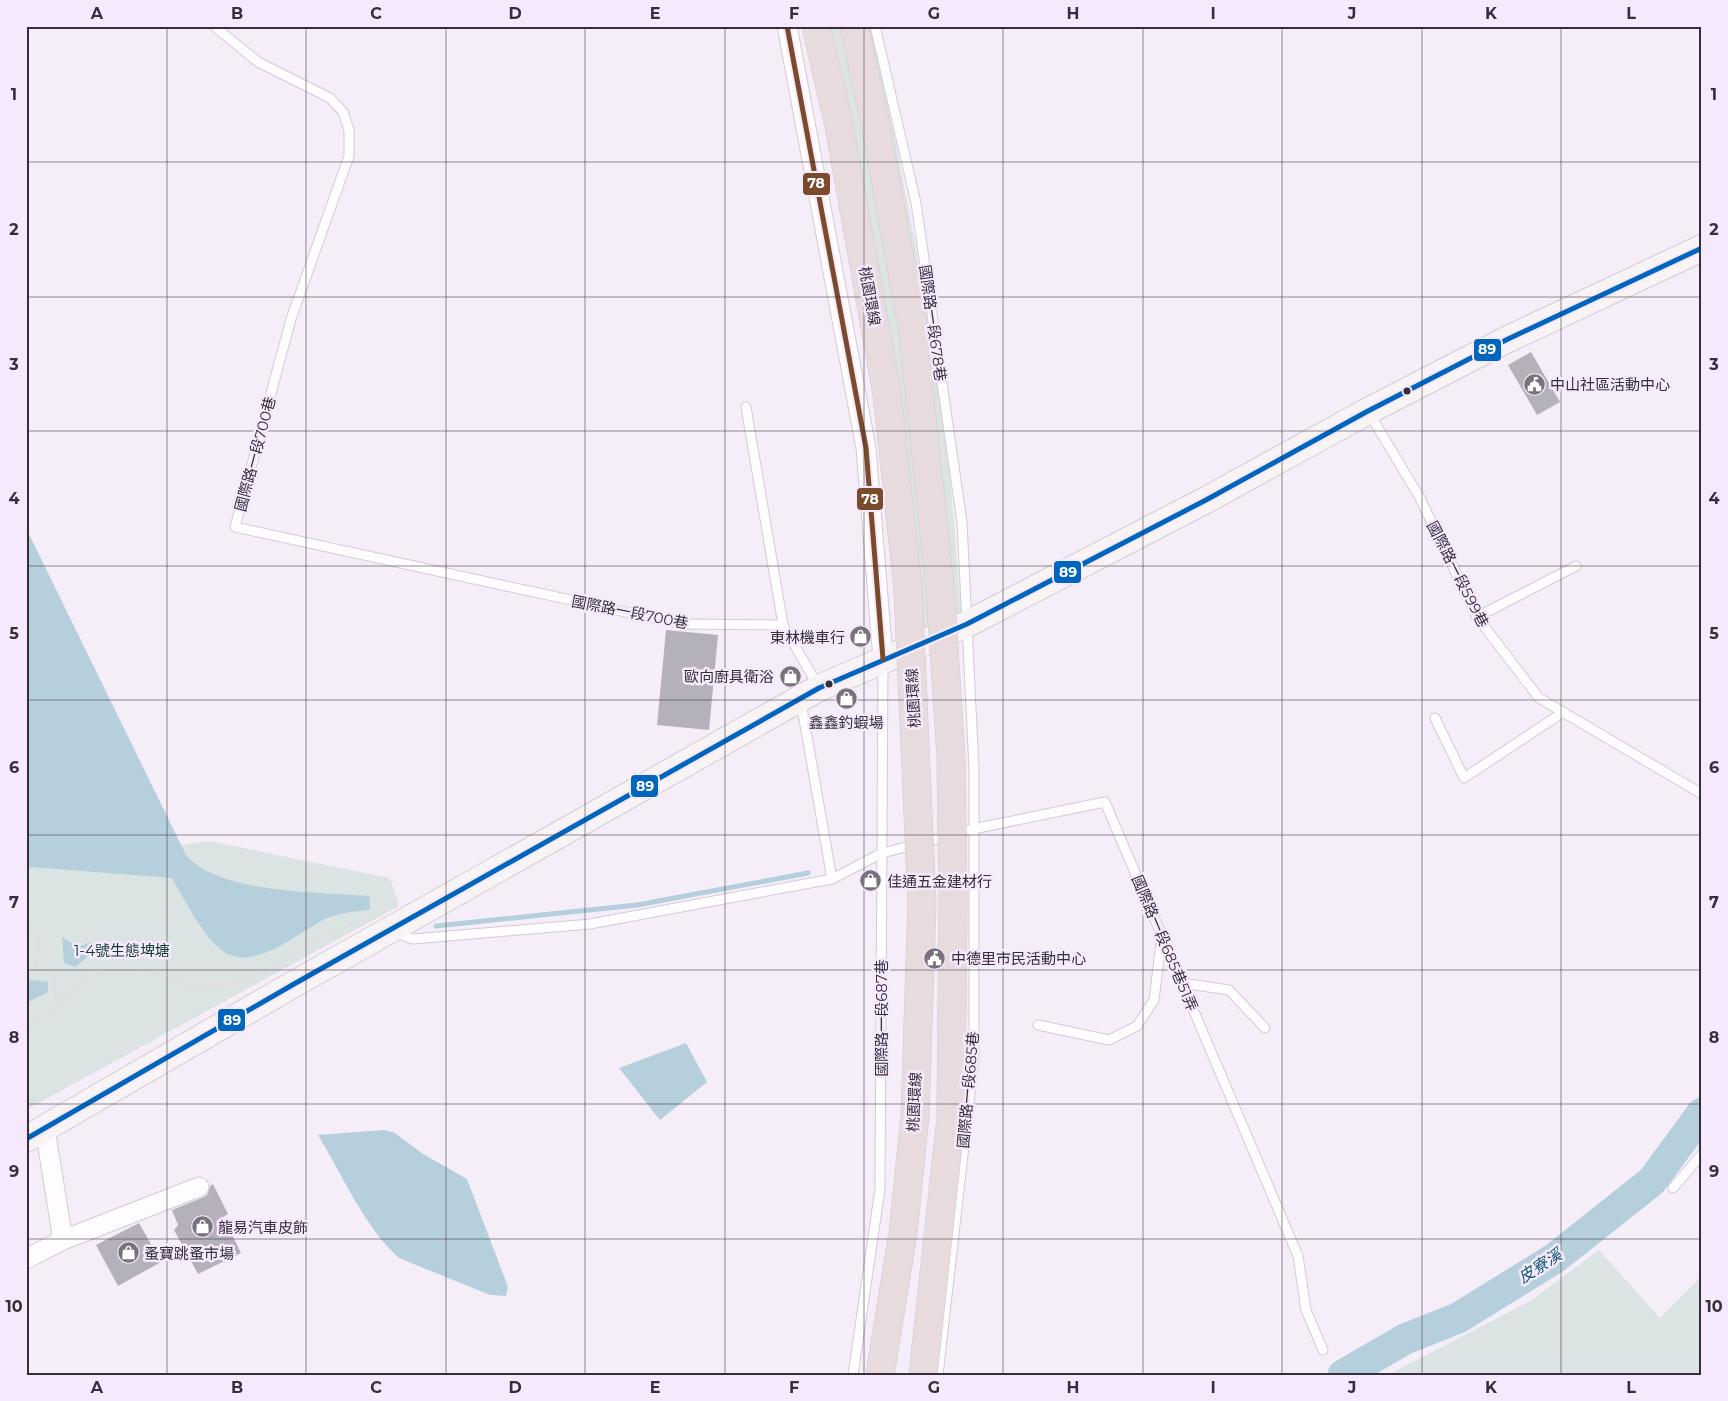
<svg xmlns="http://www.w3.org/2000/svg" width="1728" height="1401" viewBox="0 0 1728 1401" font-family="Montserrat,'Noto Sans TC',sans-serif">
  <rect width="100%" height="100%" fill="#f5eef8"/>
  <g fill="#dbe4e3">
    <path d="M808,26H873L915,243L947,438L962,625L899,644L888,472Z"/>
    <path d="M209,841L390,878L399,906L26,1110V870L31,867Z"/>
    <path d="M1599,1250L1660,1318L1702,1276V1375H1388L1530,1301Z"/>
  </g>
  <g fill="#b6cfdd">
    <path d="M26,528L186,855C219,894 320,892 369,896L370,910C355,911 338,913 325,919C295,934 251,976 219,948C201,932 184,899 172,878L31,867L26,870Z"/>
    <path d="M62,937L78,947L91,942L104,943L75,967L64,963Z"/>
    <path d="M26,979L48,982V992L26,1003Z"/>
    <path d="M686,1043L707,1082L660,1120L619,1068Z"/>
    <path d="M384,1130L395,1133L423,1154L467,1179L508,1287L506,1296L490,1295L399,1258C363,1225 343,1176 318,1135Z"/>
  </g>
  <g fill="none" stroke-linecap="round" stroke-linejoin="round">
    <path stroke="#b6cfdd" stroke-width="5" d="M436,926L637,905L808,873"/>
    <path stroke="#b6cfdd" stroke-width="31" d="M1343,1375L1405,1339L1458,1318L1555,1258L1652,1181L1702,1113"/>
  </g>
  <g fill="#b5b1ba">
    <path d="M1531,352L1560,402L1537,415L1508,365Z"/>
    <path d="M666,630L718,635L709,730L657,725Z"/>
    <path d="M213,1184L228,1214L223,1217L241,1253L198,1274L174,1230L178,1225L172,1210L204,1197L208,1194L210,1186Z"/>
    <path d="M139,1223L161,1262L118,1286L96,1245Z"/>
  </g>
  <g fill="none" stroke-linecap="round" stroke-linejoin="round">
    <defs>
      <g id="lane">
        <path d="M214,26L258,62L330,98L343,112L349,130V156L291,319L235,527L681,624L783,625"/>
        <path d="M875,26L916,203L962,522L974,769V1058L938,1375"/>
        <path d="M746,407L783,625L818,686"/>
        <path d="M1369,413L1420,498L1477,617L1539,698L1702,794"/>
        <path d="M1477,617L1576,566"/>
        <path d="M801,702L832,879"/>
        <path d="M1435,718L1464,778L1562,713"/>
        <path d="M968,830L1105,802L1298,1256L1306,1310L1323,1350"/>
        <path d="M396,933L413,939L590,924L832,879L882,853L949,836"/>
        <path d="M1182,983L1229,990L1265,1028"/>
        <path d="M1038,1025L1109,1040L1137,1026L1154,1000L1162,934"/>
        <path d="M1673,1188L1702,1154"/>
        <path d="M853,1375L880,1189L883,665"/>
      </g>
      <g id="street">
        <path d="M787,26L866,448L883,659"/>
        <path d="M45,1129L63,1240"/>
        <path d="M26,1259L63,1240L199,1187"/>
      </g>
      <path id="secondary" d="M26,1139L294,984L819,688L967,624L1206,500L1368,411L1506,340L1702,248"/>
    </defs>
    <use href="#lane" stroke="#d2ccd5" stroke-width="11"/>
    <use href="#street" stroke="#d2ccd5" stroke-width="21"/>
    <use href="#secondary" stroke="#d2ccd5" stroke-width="28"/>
    <g stroke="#e0dee1" stroke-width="3" stroke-dasharray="5 2.5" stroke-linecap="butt">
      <path d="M26,924L41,941L34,971H54L56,1007"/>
      <path d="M26,1028L56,1008L87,977L107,970L148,972L192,986L241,983L366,916L369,917"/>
    </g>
    <use href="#lane" stroke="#fefcfe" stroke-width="9"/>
    <use href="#street" stroke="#fefcfe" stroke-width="19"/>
    <use href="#secondary" stroke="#f8f3f4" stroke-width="26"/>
    <defs>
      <g id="highway-bridge">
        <path d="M816,26L839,126L887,394L908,589L922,903L915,1116L903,1233L880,1375"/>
        <path d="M854,26L874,117L912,325L940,588L951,757L953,900L951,1117L923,1375"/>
      </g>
    </defs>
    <use href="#highway-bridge" stroke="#cfcbd1" stroke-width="29" stroke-linecap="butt"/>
    <use href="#highway-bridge" stroke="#e8dbdd" stroke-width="28"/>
    <defs>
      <path id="bus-1" d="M26,1139L294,984L819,688L967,624L1206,500L1368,411L1506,340L1702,248"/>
      <path id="bus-2" d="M787,26L866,448L883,659"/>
    </defs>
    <use href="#bus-1" stroke="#f6e9fd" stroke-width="9"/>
    <use href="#bus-2" stroke="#f6e9fd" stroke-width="9"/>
    <use href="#bus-1" stroke="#0065bd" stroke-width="5"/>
    <use href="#bus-2" stroke="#7a4b2a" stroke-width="5"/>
  </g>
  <path fill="none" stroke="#362f39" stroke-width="1" stroke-opacity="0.55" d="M167,26V1375M306,26V1375M446,26V1375M585,26V1375M725,26V1375M864,26V1375M1003,26V1375M1143,26V1375M1282,26V1375M1422,26V1375M1561,26V1375M26,162H1702M26,297H1702M26,431H1702M26,566H1702M26,700H1702M26,835H1702M26,970H1702M26,1104H1702M26,1239H1702"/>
  <defs>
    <symbol id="civic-disc" viewBox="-11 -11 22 22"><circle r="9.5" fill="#79727c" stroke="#f6e9fd"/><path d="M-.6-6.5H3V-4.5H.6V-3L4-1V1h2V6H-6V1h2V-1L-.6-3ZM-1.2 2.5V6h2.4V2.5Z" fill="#fff"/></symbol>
    <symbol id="shop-disc" viewBox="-11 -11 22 22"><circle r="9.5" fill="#79727c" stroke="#f6e9fd"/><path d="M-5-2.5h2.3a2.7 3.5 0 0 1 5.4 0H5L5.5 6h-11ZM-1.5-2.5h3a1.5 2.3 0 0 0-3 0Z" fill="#fff"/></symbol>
  </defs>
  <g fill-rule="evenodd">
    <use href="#civic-disc" x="1522" y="372" width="25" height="25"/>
    <use href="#shop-disc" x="848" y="624" width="25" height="25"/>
    <use href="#shop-disc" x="778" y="664" width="25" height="25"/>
    <use href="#shop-disc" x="834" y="686" width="25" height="25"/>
    <use href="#shop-disc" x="858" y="868" width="25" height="25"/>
    <use href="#civic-disc" x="922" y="946" width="25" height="25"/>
    <use href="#shop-disc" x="190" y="1214" width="25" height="25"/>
    <use href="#shop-disc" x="116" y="1240" width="25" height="25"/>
  </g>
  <g fill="#362f39" stroke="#f6e9fd" stroke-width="2">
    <circle cx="1407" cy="391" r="4.5"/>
    <circle cx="829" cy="684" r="4.5"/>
  </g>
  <g text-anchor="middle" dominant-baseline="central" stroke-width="5" stroke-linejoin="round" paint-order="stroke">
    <g font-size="15" fill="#362f39" stroke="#f6e9fd">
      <text transform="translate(870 296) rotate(80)">桃園環線</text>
      <text transform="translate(933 323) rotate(82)">國際路一段678巷</text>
      <text transform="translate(255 454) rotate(-75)">國際路一段700巷</text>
      <text transform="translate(1458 574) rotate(63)">國際路一段599巷</text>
      <text transform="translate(630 612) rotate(11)">國際路一段700巷</text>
      <text transform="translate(913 698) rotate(-93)">桃園環線</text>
      <text transform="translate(1165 943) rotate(67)">國際路一段685巷51弄</text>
      <text transform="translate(881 1018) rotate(-90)">國際路一段687巷</text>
      <text transform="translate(968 1090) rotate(-85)">國際路一段685巷</text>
      <text transform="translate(914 1102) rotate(-87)">桃園環線</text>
    </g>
    <g font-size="15" fill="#362f39" stroke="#f6e9fd" text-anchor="start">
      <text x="1550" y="384">中山社區活動中心</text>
      <text x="845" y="637" text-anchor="end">東林機車行</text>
      <text x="774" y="676" text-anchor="end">歐向廚具衛浴</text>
      <text x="846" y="722" text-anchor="middle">鑫鑫釣蝦場</text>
      <text x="887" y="881">佳通五金建材行</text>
      <text x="951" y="958">中德里市民活動中心</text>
      <text x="218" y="1227">龍易汽車皮飾</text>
      <text x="144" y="1253">蚤寶跳蚤市場</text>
    </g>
    <g font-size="15" fill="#0d3f2d" stroke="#f6e9fd">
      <text x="122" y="950">1-4號生態埤塘</text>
    </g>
    <g font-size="16" font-style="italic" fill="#0a576f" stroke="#f6e9fd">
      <text transform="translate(1540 1266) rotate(-33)">皮寮溪</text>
    </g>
  </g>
  <g stroke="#f6e9fd" stroke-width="2">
    <rect x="802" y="172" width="29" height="24" rx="5" fill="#7a4b2a"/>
    <rect x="1473" y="338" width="29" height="24" rx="5" fill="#0065bd"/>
    <rect x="856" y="487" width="28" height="24" rx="5" fill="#7a4b2a"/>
    <rect x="1053" y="560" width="29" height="24" rx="5" fill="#0065bd"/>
    <rect x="630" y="774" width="29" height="24" rx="5" fill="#0065bd"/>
    <rect x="217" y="1008" width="29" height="24" rx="5" fill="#0065bd"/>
  </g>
  <g font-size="14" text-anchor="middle" font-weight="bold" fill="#fff">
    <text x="816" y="188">78</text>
    <text x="1487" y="354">89</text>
    <text x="870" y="504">78</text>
    <text x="1068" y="577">89</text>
    <text x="645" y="791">89</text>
    <text x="232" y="1025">89</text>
  </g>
  <rect width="1728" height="1401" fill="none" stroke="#f6e9fd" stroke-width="55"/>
  <rect x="28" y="28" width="1672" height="1346" fill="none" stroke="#362f39" stroke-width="2"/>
  <g font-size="16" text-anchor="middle" font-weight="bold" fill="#362f39">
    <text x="97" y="19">A</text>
    <text x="237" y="19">B</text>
    <text x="376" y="19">C</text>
    <text x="515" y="19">D</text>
    <text x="655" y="19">E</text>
    <text x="794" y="19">F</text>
    <text x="934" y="19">G</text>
    <text x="1073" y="19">H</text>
    <text x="1213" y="19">I</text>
    <text x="1352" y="19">J</text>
    <text x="1491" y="19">K</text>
    <text x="1631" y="19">L</text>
    <text x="14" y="100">1</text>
    <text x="1714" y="100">1</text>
    <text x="14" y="235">2</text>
    <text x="1714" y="235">2</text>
    <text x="14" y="370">3</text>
    <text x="1714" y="370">3</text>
    <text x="14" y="504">4</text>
    <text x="1714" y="504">4</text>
    <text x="14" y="639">5</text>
    <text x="1714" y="639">5</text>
    <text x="14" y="773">6</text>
    <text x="1714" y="773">6</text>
    <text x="14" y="908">7</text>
    <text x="1714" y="908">7</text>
    <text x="14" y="1043">8</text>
    <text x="1714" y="1043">8</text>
    <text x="14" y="1177">9</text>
    <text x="1714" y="1177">9</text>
    <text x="14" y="1312">10</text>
    <text x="1714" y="1312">10</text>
    <text x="97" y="1393">A</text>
    <text x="237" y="1393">B</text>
    <text x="376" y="1393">C</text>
    <text x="515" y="1393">D</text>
    <text x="655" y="1393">E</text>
    <text x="794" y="1393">F</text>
    <text x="934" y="1393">G</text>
    <text x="1073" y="1393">H</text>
    <text x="1213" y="1393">I</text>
    <text x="1352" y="1393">J</text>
    <text x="1491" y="1393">K</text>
    <text x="1631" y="1393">L</text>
  </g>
</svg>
